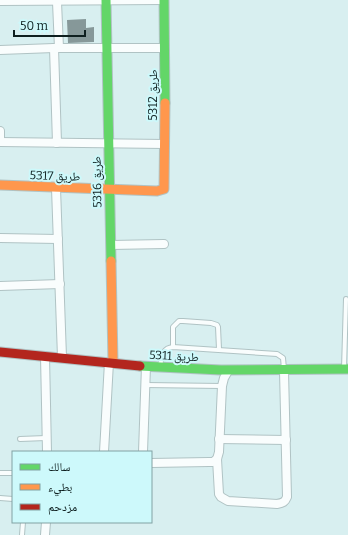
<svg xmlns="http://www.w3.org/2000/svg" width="348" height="535" viewBox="0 0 348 535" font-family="Bitter,'Noto Naskh Arabic',serif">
  <rect width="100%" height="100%" fill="#d8eff0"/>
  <path fill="#869899" d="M86,19V28L94,27V42L68,43L67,20Z"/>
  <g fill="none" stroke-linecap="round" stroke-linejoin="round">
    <defs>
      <g id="lane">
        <path d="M173,347V327L179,321H183L211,323L217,325L218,327L219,349"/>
        <path d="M160,366C162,357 162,348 173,347L277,354L283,358L284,369"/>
        <path d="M344,369L346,299"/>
        <path d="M145,385L222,386"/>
        <path d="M20,439L46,438"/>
        <path d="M0,473H13"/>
        <path d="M0,498L13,499"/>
        <path d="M22,535L23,522"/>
      </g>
      <g id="street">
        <path d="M0,1L164,0"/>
        <path d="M57,2L59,48"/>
        <path d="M54,48L57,143"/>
        <path d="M0,50L54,48H164"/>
        <path d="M0,131V142"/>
        <path d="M0,142L165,144"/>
        <path d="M56,188L62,357"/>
        <path d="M0,238L58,239"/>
        <path d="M111,245L164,244"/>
        <path d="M0,286L60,284"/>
        <path d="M45,356L47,452"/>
        <path d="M228,371L224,378L222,386L219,452L217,459L219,494L221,497L228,501L277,504C283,503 285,502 287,497L284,371"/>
        <path d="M219,439L286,440"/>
        <path d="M104,452L109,362"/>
        <path d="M143,452L146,366"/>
        <path d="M151,463L209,462H213L217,459"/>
        <path d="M45,535L46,522"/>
      </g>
      <g id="fast">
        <path d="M106,0L111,261"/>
        <path d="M164,0L165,103"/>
        <path d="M140,366L221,370L348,369"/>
      </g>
      <g id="slow">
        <path d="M0,185L157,191L164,189L165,103"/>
        <path d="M111,261L113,363"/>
      </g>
      <path id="jam" d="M0,352L140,366"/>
    </defs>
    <use href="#lane" stroke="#b0c3c4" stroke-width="6"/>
    <use href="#street" stroke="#b0c3c4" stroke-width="10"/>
    <use href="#fast" stroke="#b0c3c4" stroke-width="11"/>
    <use href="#slow" stroke="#b0c3c4" stroke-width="11"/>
    <use href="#jam" stroke="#b0c3c4" stroke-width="11"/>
    <use href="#lane" stroke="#f9fdfd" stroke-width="4"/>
    <use href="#street" stroke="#f9fdfd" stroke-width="8"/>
    <use href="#fast" stroke="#63d668" stroke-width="9"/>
    <use href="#slow" stroke="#ff974d" stroke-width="9"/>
    <use href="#jam" stroke="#b3261e" stroke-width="9"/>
  </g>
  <g text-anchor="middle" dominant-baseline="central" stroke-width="4" stroke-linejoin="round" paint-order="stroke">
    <g font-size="12" fill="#0e1f1f" stroke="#cdf9fb">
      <text transform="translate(153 95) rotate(-90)">طريق 5312</text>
      <text transform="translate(55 176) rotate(2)">طريق 5317</text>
      <text transform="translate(97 182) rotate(-91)">طريق 5316</text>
      <text transform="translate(174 356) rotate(3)">طريق 5311</text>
    </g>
  </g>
  <rect x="12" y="451" width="140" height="72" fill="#cdf9fb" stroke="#81a2a3"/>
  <rect x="20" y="464" width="20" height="6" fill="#63d668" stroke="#81a2a3"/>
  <text x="48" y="471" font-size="12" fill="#0e1f1f">سالك</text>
  <rect x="20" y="484" width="20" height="6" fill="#ff974d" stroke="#81a2a3"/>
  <text x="48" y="491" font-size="12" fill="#0e1f1f">بطيء</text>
  <rect x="20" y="504" width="20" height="6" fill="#b3261e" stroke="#81a2a3"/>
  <text x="48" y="511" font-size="12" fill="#0e1f1f">مزدحم</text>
  <path d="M14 30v6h71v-6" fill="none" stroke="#0e1f1f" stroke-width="2"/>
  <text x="20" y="30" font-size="12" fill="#0e1f1f" stroke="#cdf9fb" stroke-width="3" paint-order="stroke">50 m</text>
</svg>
